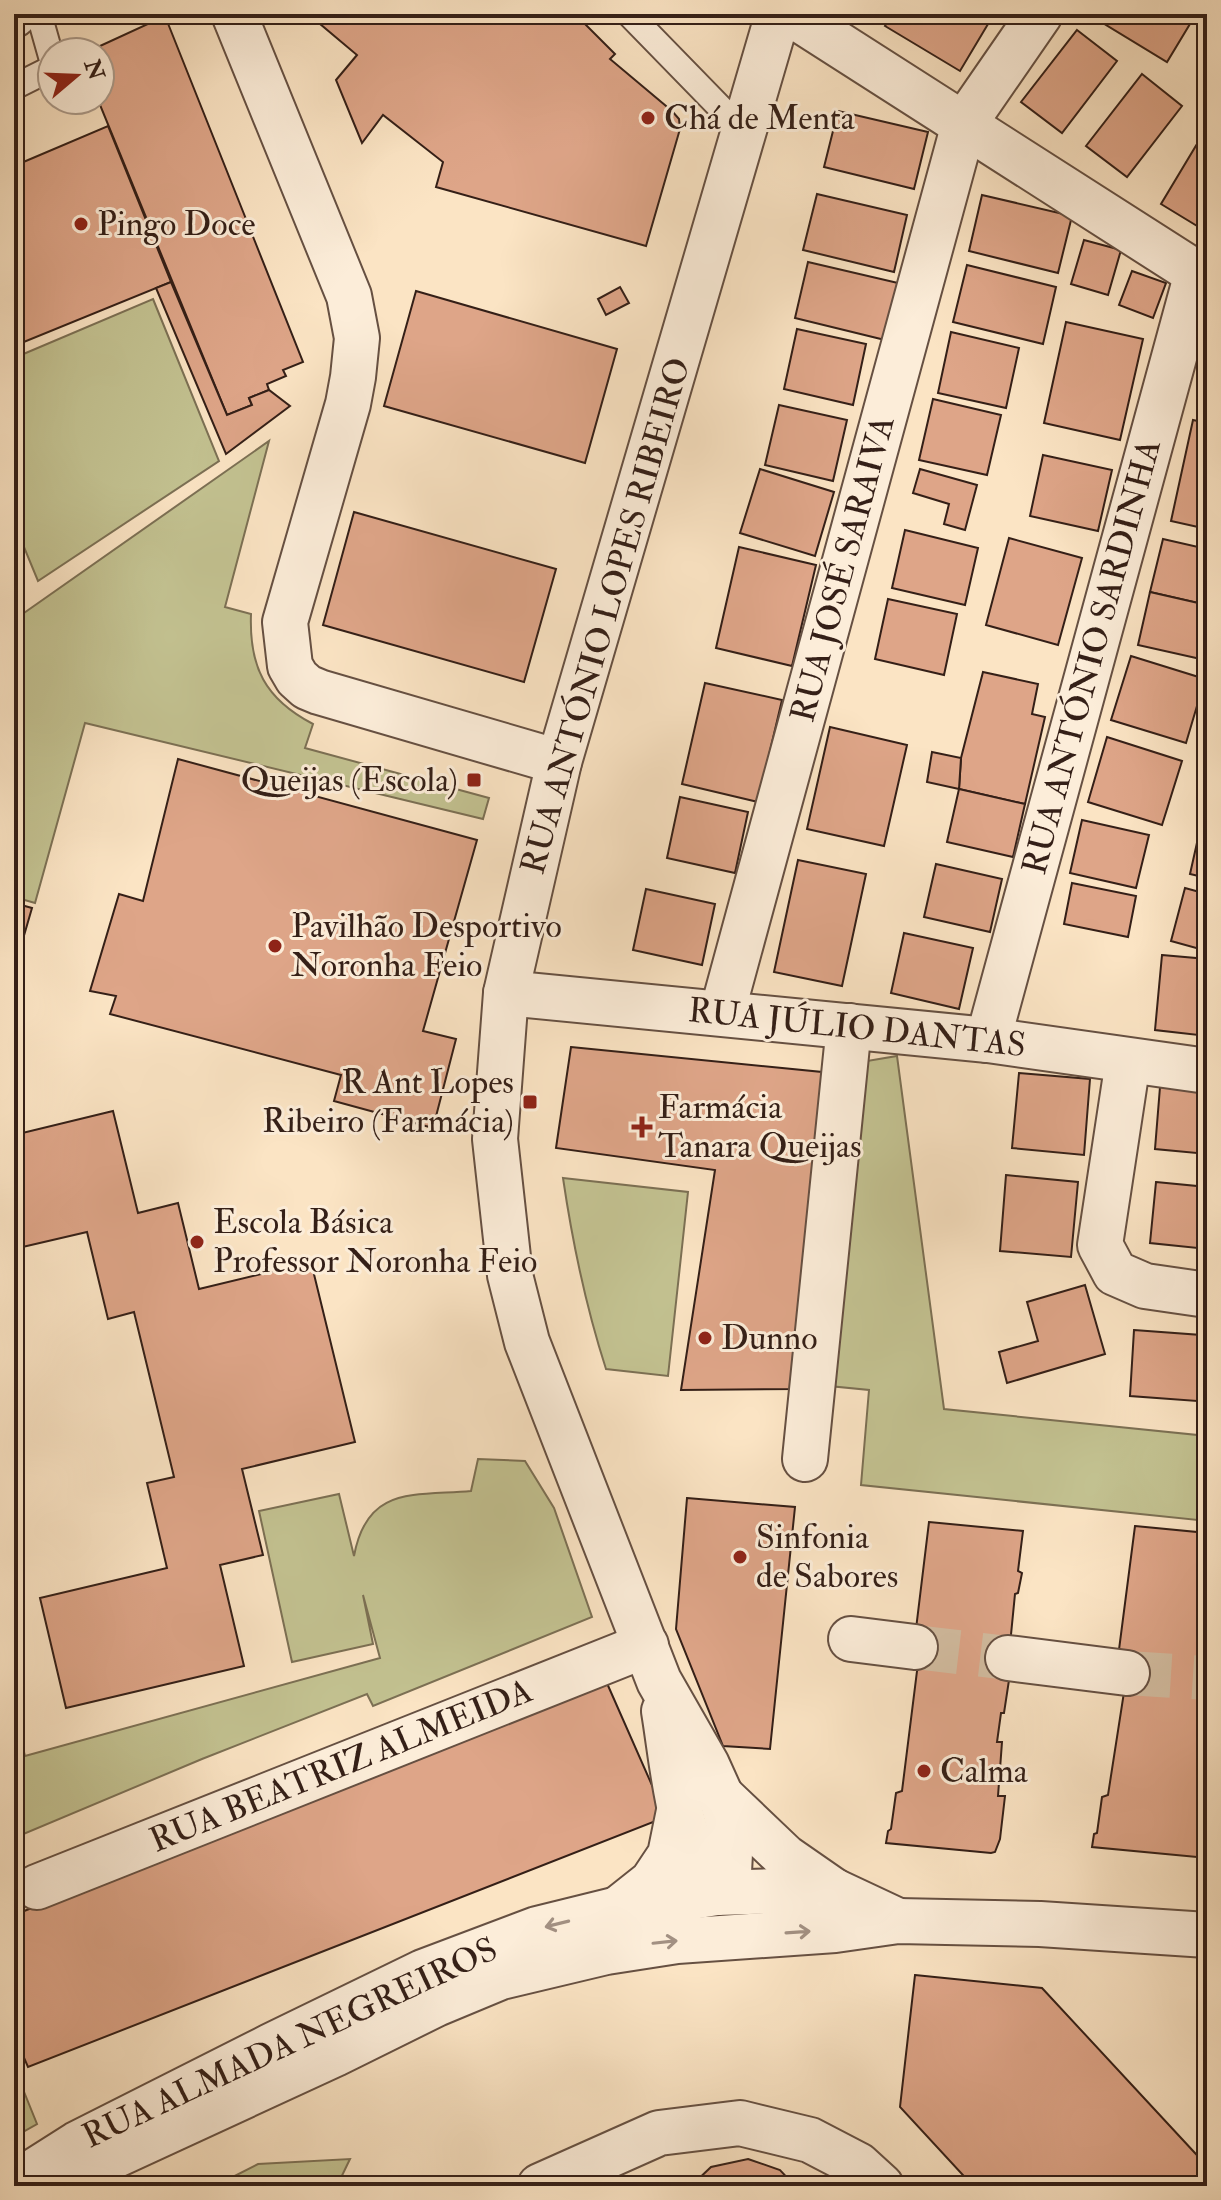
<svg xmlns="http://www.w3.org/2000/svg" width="1221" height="2200" viewBox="0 0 1221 2200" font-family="'IM FELL Double Pica',serif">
  <rect width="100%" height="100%" fill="#fbe4c4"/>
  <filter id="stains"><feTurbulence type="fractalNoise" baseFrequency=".0025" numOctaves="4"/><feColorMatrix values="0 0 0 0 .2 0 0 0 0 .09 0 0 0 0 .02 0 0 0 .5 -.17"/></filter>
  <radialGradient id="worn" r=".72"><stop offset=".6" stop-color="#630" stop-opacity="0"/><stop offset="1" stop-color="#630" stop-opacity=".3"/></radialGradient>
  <g fill="#c3c291" stroke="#7c7054" stroke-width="2">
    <path d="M153,299L219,461L38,581L14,523V358Z"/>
    <path d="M269,441L225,607L251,614C249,667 265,699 313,724L305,748L489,798L483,819L85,723L35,903L14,897V620Z"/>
    <path d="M897,1056L944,1409L1207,1436V1521L861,1485L869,1390L819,1385L855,1063Z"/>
    <path d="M563,1178L688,1192L668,1376L606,1369C585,1304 573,1246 563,1178Z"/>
    <path d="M478,1459L525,1461L554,1508L592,1617L373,1706L367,1694L202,1759L14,1838V1713L25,1756L380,1658L363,1595L373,1644L292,1662L259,1511L339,1494L354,1556C367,1486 412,1496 471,1491Z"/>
    <path d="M14,2067L37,2124L14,2137Z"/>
    <path d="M350,2159L337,2186H215L258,2164Z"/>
  </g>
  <g fill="#dea588" stroke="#341f17" stroke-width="2">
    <path d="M311,14H575L615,54L610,59L672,111L679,119L680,129L646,246L436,187L443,162L383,115L362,143L336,80L357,55L313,18Z"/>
    <path d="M892,14H994L960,71L885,26Z"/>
    <path d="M1094,14H1196L1167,62L1093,17Z"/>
    <path d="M165,16L303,362L283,370L286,376L267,384L269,390L249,398L252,405L227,415L98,100H100V52H87Z"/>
    <path d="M1077,30L1117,61L1062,133L1021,102Z"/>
    <path d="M1142,74L1182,106L1127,177L1086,146Z"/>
    <path d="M838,111L928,132L914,189L824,167Z"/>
    <path d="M108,126L171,282L14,346V166Z"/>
    <path d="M1197,144L1207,151V232L1161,204Z"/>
    <path d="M817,194L907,215L894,272L803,250Z"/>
    <path d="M982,195L1072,216L1058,273L969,251Z"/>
    <path d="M1084,240L1121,250L1108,295L1071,284Z"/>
    <path d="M808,262L898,283L885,340L795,318Z"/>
    <path d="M967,265L1056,287L1043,344L953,322Z"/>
    <path d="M1132,271L1166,283L1153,318L1119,305Z"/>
    <path d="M171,282L227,415L252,405L249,398L269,390L290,406L226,454L156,288Z"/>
    <path d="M620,287L629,303L606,315L598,299Z"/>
    <path d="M416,291L617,349L585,463L384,406Z"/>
    <path d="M1066,322L1143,339L1120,440L1044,423Z"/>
    <path d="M797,329L866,344L853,405L784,389Z"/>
    <path d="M951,332L1019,348L1006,408L938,393Z"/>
    <path d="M933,399L1001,415L987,475L919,460Z"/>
    <path d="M779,405L847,420L833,481L765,465Z"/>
    <path d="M1193,420L1207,423V529L1171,521Z"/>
    <path d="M1043,455L1112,470L1098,531L1030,516Z"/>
    <path d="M760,469L834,492L815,556L740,533Z"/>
    <path d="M920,469L977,485L965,530L944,524L949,504L913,493Z"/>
    <path d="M354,512L556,569L524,682L323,625Z"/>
    <path d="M905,530L978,548L965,605L892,588Z"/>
    <path d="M1009,538L1082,558L1058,645L986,625Z"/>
    <path d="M1163,539L1207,549V605L1150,592Z"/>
    <path d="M739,547L816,565L792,666L716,648Z"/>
    <path d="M1150,592L1207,605L1205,660L1138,645Z"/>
    <path d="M888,599L957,614L944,675L875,659Z"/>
    <path d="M1131,656L1205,679L1186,743L1111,720Z"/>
    <path d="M983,672L1038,684L1032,714L1045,717L1025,804L959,789L961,758Z"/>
    <path d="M705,683L782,700L758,802L682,784Z"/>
    <path d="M830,727L907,745L884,846L807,829Z"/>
    <path d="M1107,737L1182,761L1162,825L1088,802Z"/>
    <path d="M932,752L961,758L959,789L927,782Z"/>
    <path d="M178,759L477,840L423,1031L456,1039L433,1128L334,1101L341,1075L110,1014L116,996L90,991L119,894L143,901Z"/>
    <path d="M959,789L1025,804L1013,857L947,842Z"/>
    <path d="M680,797L748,812L735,873L667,858Z"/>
    <path d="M1207,798V878L1190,874Z"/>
    <path d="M1082,820L1149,835L1136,888L1070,873Z"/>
    <path d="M798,860L866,874L842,986L774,972Z"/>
    <path d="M936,864L1002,879L990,932L924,917Z"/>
    <path d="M1072,883L1136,896L1128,937L1064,924Z"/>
    <path d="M1185,888L1207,894V951L1171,941Z"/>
    <path d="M646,889L715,904L702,965L633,950Z"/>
    <path d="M14,903L32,908L14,970Z"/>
    <path d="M904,933L973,948L959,1009L891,993Z"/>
    <path d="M1162,955L1207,959V1036L1155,1030Z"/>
    <path d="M571,1047L832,1073L796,1389L681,1390L715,1170L556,1148Z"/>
    <path d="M1019,1073L1090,1079L1084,1155L1012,1148Z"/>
    <path d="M1160,1087L1207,1092V1154L1155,1149Z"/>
    <path d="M113,1111L138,1213L178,1203L199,1289L311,1262L355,1442L242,1469L263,1555L220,1565L244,1666L66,1708L40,1598L167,1568L147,1483L174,1477L134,1312L108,1319L87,1232L14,1249V1135Z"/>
    <path d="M1006,1175L1078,1182L1071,1257L1000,1251Z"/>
    <path d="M1156,1182L1207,1187V1249L1150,1243Z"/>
    <path d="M1085,1285L1105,1354L1007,1383L999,1352L1038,1341L1027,1302Z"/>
    <path d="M1134,1330L1201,1335L1197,1401L1130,1396Z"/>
    <path d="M687,1498L795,1507L770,1749L723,1746L676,1629Z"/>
    <path d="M929,1522L1023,1531L1018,1571L1022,1573L1018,1593L1015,1594L1008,1665L1011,1667L1004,1713H1001L997,1742H1002L998,1796H1005L1000,1839L995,1852L991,1853L886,1843L888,1831L891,1829L896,1793L902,1791L918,1663L912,1662Z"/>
    <path d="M1135,1526L1207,1533V1717L1203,1746H1207L1203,1800H1207V1836L1202,1855L1197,1857L1092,1847L1094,1834L1097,1833L1102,1797L1108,1795L1127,1673L1117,1665Z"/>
    <path d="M606,1681L666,1817L28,2067L14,2035V1915Z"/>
    <path d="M915,1975L1042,1988L1207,2166V2186H973L900,2107Z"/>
    <path d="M748,2159L780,2170L795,2186H691L711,2167Z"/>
  </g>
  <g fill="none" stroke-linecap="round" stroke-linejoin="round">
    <g stroke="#d3bda1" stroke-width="44" stroke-dasharray="44 22" stroke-linecap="butt">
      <path d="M915,1647L1008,1658"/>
      <path d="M1127,1673L1207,1678"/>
    </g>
    <defs>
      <g id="lane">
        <path d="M39,14L52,60"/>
        <path d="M629,14L744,132"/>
        <path d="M14,87L52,68"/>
      </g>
      <g id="street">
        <path d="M234,14L349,296L357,338L353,377L348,404L285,622L290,666L297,678L307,687L319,692L559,762"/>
        <path d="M791,14L1207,280"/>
        <path d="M14,15L15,14"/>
        <path d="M506,993L988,1040L1207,1071"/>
        <path d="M722,1013L964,124L1040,14"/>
        <path d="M988,1040L1197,273"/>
        <path d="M1128,1061L1100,1245L1115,1273L1145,1286L1207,1295"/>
        <path d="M805,1459L849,1026"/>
        <path d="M851,1639L915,1647"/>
        <path d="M1008,1658L1127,1673"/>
        <path d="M664,1711C674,1772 677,1843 716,1893"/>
        <path d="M721,1796L785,1857L834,1891"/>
        <path d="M37,1887L646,1645"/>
        <path d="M716,1893L729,1872L731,1834L721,1796L707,1765L659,1681L527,1342L510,1275L495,1139L506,993L559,762L778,14"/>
        <path d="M618,1909L652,1882L670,1855L679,1811"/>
        <path d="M14,2184L77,2144L271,2046L423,1972L537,1929L618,1909L716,1893L777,1891H834L898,1921"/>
        <path d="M49,2186L335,2054L436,2004L501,1977L606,1952L677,1941L835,1930L898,1921L1040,1924L1207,1935"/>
        <path d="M540,2186L659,2133L740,2123L810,2140L858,2165L881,2186"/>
      </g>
    </defs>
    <use href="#lane" stroke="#665042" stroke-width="28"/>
    <use href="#street" stroke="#665042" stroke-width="48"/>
    <use href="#lane" stroke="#fcedd9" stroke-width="24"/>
    <use href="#street" stroke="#fcedd9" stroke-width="44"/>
  </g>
  <defs><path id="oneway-shaft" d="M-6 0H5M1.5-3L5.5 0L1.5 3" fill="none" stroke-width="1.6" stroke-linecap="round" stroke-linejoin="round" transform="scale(2)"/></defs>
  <g stroke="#a29082">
    <use href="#oneway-shaft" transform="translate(557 1924) rotate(166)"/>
    <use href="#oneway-shaft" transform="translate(798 1932) rotate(-4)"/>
    <use href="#oneway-shaft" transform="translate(665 1942) rotate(-6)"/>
  </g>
  <g fill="#8f2418" stroke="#fcedd9" stroke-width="3">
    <circle cx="648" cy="118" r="8"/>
    <circle cx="81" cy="224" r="8"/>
    <rect x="466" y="772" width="16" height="16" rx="4"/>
    <circle cx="275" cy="946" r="8"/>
    <rect x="522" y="1094" width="16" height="16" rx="4"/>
    <path d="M638 1115h8v8h8v8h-8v8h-8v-8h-8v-8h8z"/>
    <circle cx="197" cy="1242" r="8"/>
    <circle cx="705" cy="1338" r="8"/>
    <circle cx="740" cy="1557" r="8"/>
    <circle cx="924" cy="1771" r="8"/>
  </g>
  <g text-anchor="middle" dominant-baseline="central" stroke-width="6" stroke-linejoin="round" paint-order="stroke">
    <g font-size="34" fill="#341f17" stroke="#fcedd9" text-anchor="start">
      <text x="664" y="118">Chá de Menta</text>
      <text x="97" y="224">Pingo Doce</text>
      <text x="458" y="780" text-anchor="end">Queijas (Escola)</text>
      <text x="291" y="926">Pavilhão Desportivo<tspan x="291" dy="39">Noronha Feio</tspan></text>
      <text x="514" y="1082" text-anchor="end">R Ant Lopes<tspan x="514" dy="39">Ribeiro (Farmácia)</tspan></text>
      <text x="658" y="1107">Farmácia<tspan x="658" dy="39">Tanara Queijas</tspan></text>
      <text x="213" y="1222">Escola Básica<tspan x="213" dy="39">Professor Noronha Feio</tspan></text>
      <text x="721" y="1338">Dunno</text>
      <text x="756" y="1537">Sinfonia<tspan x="756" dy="39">de Sabores</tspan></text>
      <text x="940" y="1771">Calma</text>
    </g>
    <g font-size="34" fill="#341f17" stroke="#fcedd9">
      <text transform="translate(843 569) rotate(-75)">RUA JOSÉ SARAIVA</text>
      <text transform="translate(606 616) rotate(-74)">RUA ANTÓNIO LOPES RIBEIRO</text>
      <text transform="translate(1092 657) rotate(-75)">RUA ANTÓNIO SARDINHA</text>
      <text transform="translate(857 1028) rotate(6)">RUA JÚLIO DANTAS</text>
      <text transform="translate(341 1766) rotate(-22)">RUA BEATRIZ ALMEIDA</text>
      <text transform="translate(290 2043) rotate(-25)">RUA ALMADA NEGREIROS</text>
    </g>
  </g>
  <rect width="1221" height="2200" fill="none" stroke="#fbe4c4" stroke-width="48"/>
  <rect x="16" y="16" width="1189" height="2168" fill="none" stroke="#341f17" stroke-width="4"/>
  <rect x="24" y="24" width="1173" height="2152" fill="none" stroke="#341f17" stroke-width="2"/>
  <g transform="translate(76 76) rotate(71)"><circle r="38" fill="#fcedd9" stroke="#ac9b8b" stroke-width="2"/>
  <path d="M0-6L14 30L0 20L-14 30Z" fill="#8f2418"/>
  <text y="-12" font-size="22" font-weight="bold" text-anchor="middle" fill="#341f17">N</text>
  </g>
  <rect width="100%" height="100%" filter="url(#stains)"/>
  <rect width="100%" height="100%" fill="url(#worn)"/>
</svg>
